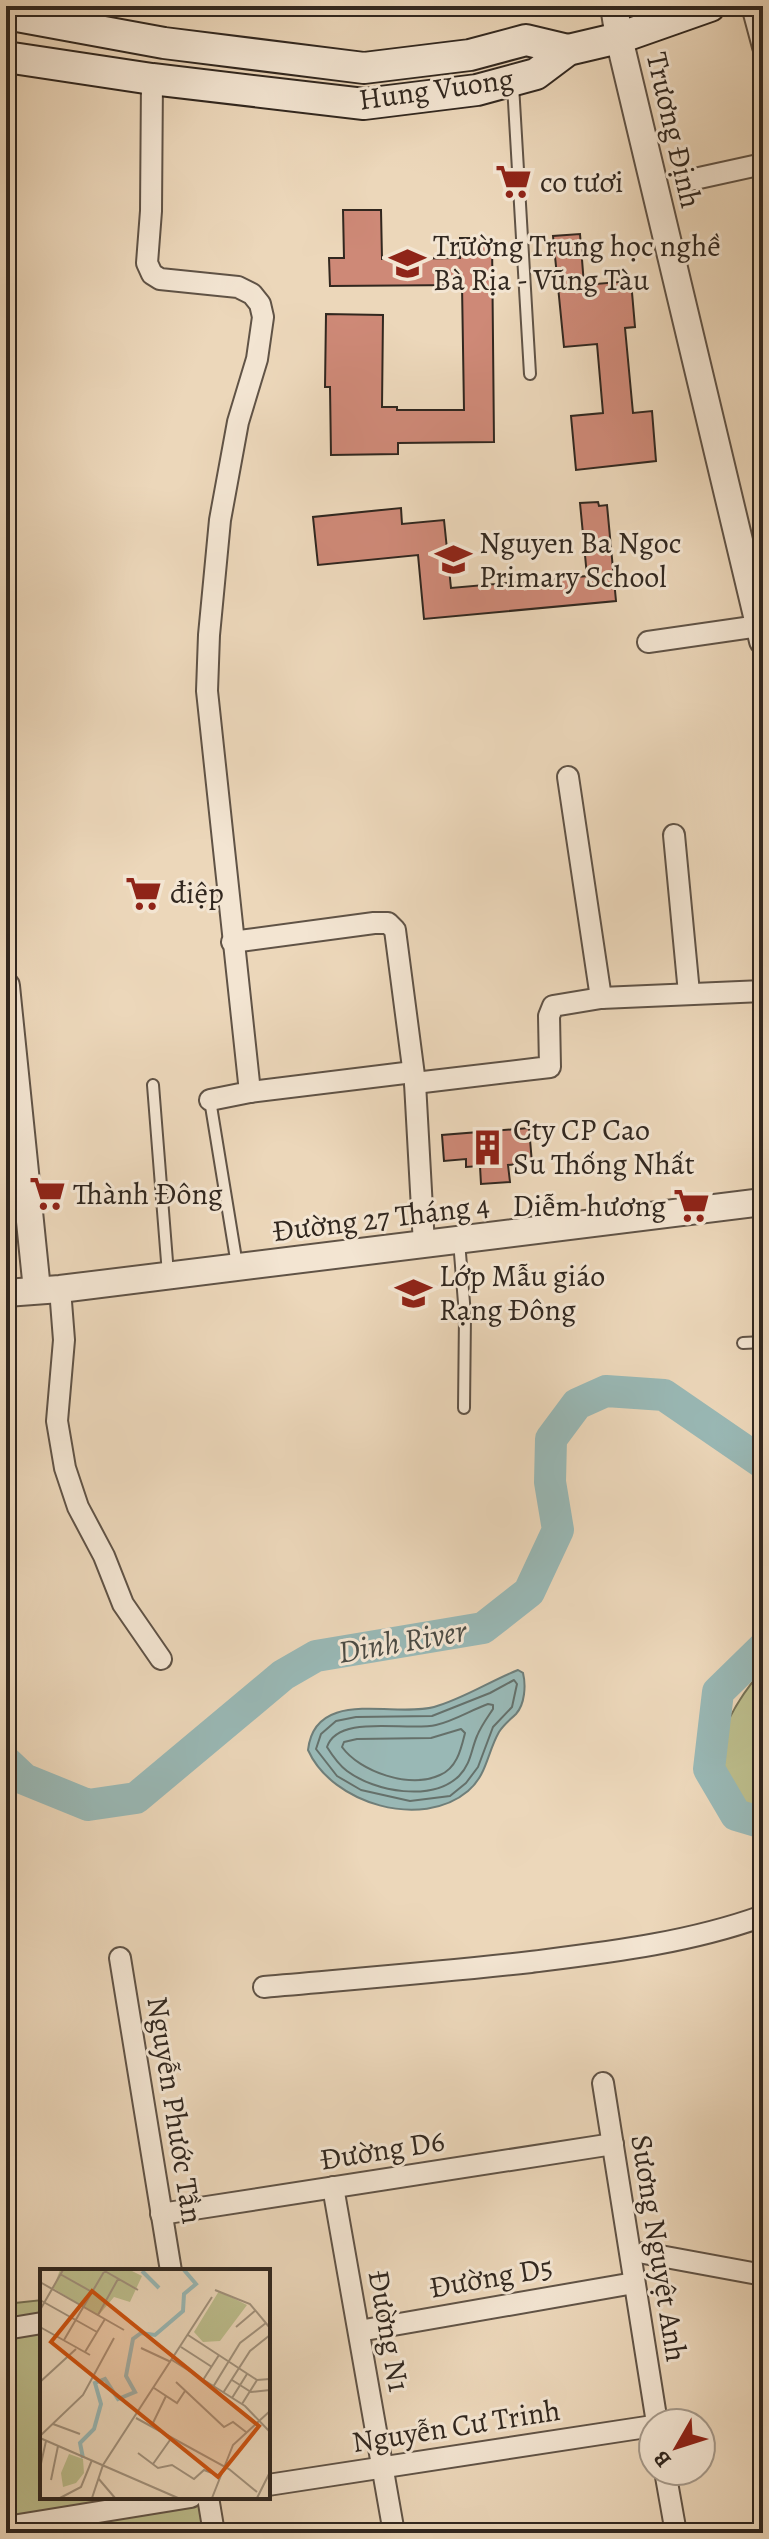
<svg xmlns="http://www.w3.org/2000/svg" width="769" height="2539" viewBox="0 0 769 2539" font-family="Alegreya,serif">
  <rect width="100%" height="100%" fill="#ecd7ba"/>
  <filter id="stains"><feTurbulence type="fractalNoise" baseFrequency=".0025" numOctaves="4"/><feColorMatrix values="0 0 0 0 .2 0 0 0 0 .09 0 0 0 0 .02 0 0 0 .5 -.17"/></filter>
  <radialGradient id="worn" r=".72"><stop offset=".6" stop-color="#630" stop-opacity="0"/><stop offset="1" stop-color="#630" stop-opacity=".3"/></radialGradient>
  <g fill="#bcbd8c" stroke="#767256" stroke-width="2">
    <path d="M763,1669V1817H762C750,1814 739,1807 732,1797C700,1754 734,1703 763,1669Z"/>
    <path d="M42,2300V2497H220L213,2517L201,2519L203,2533H6V2304Z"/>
  </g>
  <path fill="#99b8b5" stroke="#6f7e79" stroke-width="2" d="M518,1670L523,1673C526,1685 525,1704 516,1714C510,1720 504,1724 499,1732C487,1753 487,1775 468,1791C422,1830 332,1804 308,1750C315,1687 395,1718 434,1707C463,1699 490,1681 518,1670Z"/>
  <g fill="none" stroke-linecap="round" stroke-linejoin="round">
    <g stroke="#65706a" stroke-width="2">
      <path d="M514,1680L517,1684L512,1707L493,1727L478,1767L466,1783L450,1796L410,1801L361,1790L337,1776L316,1749L321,1734L336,1721L356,1717L432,1716L490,1693Z"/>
      <path d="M488,1704L493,1705V1709C487,1718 481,1726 477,1736C471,1750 471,1764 459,1776C432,1802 375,1792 347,1771C339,1765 332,1755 327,1747C338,1713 408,1732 436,1725C454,1721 471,1710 488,1704Z"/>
      <path d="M461,1729L465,1733C461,1749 457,1768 440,1775C410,1789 360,1772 342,1747L344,1742L357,1739L431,1738Z"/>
    </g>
    <g stroke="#99b8b5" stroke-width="32">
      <path d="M763,1648L718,1692L709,1769L736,1815L763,1823"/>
      <path d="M6,1762L24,1779L88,1805L136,1798L283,1675L316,1656L483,1628L529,1592L558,1530L550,1482L551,1439L577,1404L606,1391L664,1395L763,1463"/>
    </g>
  </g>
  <g fill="#ce8977" stroke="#31271f" stroke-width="2">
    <path d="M343,210H381L382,259L460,258V238H492L494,442L398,443V454L331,455L330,387H325L326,314L383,315L382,407H397V410H464L462,285L330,286L329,258H344Z"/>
    <path d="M580,234L584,285L631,281L635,327L625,328L633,413L652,411L656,461L576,470L571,416L603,413L597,344L564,347L553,236Z"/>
    <path d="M598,502L599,506L607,505L616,601L424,619L418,555L318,565L313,517L401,508L402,524L444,520L451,588L587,576L580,503Z"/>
    <path d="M529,1128L532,1163L508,1165L510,1182L481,1184L480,1166L466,1167V1159L444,1161L442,1135Z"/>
  </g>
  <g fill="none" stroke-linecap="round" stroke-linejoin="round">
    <defs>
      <g id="service">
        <path d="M513,85L530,374"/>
        <path d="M153,1085L168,1274"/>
        <path d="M210,1100L237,1265"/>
        <path d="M459,1241L465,1315L464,1408"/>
        <path d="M743,1343L763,1342"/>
      </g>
      <g id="minor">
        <path d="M752,6L763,47"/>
        <path d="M152,79L151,211L147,263L152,274L160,279L238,287L252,294L260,304L263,317L257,359L238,422L220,520L209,635L207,691L250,1092L210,1100"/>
        <path d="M690,180L763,164"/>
        <path d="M648,642L759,626"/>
        <path d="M568,777L601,998"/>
        <path d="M674,835L689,993"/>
        <path d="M232,942L374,923H388L395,930L415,1083L424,1245"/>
        <path d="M415,1083L550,1067L549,1016L553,1006L601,998L763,991"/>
        <path d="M250,1092L413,1072"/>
        <path d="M60,1289L64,1340L57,1421L65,1468L78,1507L104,1556L123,1604L161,1659"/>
        <path d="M120,1958L171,2271"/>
        <path d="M264,1987C353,1979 442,1972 531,1962C610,1952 688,1943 763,1916"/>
        <path d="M603,2083L657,2423"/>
        <path d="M333,2187L394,2533"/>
        <path d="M161,2214L613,2144"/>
        <path d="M644,2253L763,2275"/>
        <path d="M6,2329L42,2323"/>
        <path d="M359,2331L634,2283"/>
        <path d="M665,2471L676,2533"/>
        <path d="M268,2485L653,2426"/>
        <path d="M208,2497L214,2533"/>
        <path d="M6,2527L191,2497"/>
      </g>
      <g id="tertiary">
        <path d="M614,6L619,38L763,641"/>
        <path d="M6,986L37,1290"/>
        <path d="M6,1293L60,1289L763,1202"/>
      </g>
      <g id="secondary">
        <path d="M6,14L164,43L364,68L470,55L526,40L568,50"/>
        <path d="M6,57L152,79L364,104L477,90L536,74L568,50L619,38L710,6"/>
      </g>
    </defs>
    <use href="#service" stroke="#605346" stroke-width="14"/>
    <use href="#minor" stroke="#605346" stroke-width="24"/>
    <use href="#tertiary" stroke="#605346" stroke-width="30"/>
    <use href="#secondary" stroke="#31271f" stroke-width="34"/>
    <use href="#service" stroke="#f3e5d2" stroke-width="10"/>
    <use href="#minor" stroke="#f3e5d2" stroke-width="20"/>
    <use href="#tertiary" stroke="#f3e5d2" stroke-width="26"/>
    <use href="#secondary" stroke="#f3e5d2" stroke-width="30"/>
  </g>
  <defs>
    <symbol id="supermarket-bare" viewBox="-9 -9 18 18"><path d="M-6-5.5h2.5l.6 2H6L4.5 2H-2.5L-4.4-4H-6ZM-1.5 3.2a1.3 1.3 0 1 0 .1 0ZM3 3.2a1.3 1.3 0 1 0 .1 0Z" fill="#8f2418" stroke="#f3e5d2" stroke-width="2.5" paint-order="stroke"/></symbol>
    <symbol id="school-bare" viewBox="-9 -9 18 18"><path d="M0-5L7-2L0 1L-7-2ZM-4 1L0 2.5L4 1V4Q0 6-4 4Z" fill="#8f2418" stroke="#f3e5d2" stroke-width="2.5" paint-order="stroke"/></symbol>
    <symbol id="building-bare" viewBox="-9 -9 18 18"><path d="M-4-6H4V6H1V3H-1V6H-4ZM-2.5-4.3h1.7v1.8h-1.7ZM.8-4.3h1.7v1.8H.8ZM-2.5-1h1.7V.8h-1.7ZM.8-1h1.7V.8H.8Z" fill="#8f2418" stroke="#f3e5d2" stroke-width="2.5" paint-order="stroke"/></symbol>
  </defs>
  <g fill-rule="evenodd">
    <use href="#supermarket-bare" x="488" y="156" width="51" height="51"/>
    <use href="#school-bare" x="382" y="238" width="51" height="51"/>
    <use href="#school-bare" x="428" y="534" width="51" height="51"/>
    <use href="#supermarket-bare" x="118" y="868" width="51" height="51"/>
    <use href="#building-bare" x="462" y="1122" width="51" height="51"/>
    <use href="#supermarket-bare" x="22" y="1168" width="51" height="51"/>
    <use href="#supermarket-bare" x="666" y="1180" width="51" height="51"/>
    <use href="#school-bare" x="388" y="1268" width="51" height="51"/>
  </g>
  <g text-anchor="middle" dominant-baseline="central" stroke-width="6" stroke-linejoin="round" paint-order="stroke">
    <g font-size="30" fill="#31271f" stroke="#f3e5d2">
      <text transform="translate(436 89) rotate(-8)">Hung Vuong</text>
      <text transform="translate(674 130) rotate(77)">Trương Định</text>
      <text transform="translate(381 1218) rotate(-7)">Đường 27 Tháng 4</text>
      <text transform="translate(175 2110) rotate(81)">Nguyễn Phước Tần</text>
      <text transform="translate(382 2150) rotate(-9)">Đường D6</text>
      <text transform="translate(659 2248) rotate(81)">Sương Nguyệt Anh</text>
      <text transform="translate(491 2277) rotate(-10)">Đường D5</text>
      <text transform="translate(389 2331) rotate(80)">Đường N1</text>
      <text transform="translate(456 2426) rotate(-9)">Nguyễn Cư Trinh</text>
    </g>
    <g font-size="30" fill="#31271f" stroke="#f3e5d2" text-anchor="start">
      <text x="540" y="182">co tươi</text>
      <text x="433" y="246">Trường Trung học nghề<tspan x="433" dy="34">Bà Rịa - Vũng Tàu</tspan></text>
      <text x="479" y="543">Nguyen Ba Ngoc<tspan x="479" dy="34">Primary School</tspan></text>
      <text x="170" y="893">điệp</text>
      <text x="513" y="1130">Cty CP Cao<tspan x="513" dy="34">Su Thống Nhất</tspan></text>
      <text x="73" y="1194">Thành Đông</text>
      <text x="666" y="1206" text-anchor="end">Diễm hương</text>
      <text x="439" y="1276">Lớp Mẫu giáo<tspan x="439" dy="34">Rạng Đông</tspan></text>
    </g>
    <g font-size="32" font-style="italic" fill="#4b4b44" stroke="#f3e5d2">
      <text transform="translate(402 1641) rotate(-10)">Dinh River</text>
    </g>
  </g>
  <g transform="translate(40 2269)">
    <rect width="230" height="230" fill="#ecd7ba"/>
    <path d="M20,1H90L102,7L90,33L74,28L58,47L13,19ZM179,22L207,36L180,72L163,73L154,63ZM29,185L43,190L44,204L36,214L23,218L21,204Z" fill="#bcbd8c"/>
    <path fill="none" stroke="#99b8b5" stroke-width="4" d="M102,2L119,19M43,189L40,174L54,160L61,135L55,114L65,110L78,130L95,123L86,107L93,70L101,64L115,66L143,42L144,25L156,15L144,1"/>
    <path fill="none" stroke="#a1917c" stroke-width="2" d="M63,1L98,21M20,5L52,23M0,13L84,61M175,21L210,35L230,59M0,31L57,63M0,41L23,1M58,46L78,10M0,58L50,86M196,58L216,41M148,66L217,111L230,110M24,71L65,1M141,78L172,98M101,79L131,93M45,83L65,50M132,91L205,137L230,163M163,111L179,86M192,111L211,123L230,121M0,113L36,80M136,113L184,158L193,153L206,163M173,118L200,74L226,54M114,119L137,134L145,122M183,124L210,82L230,66M192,129L207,105M202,135L217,111M96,149L189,200L217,223M13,155L40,165M111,158L126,127M0,167L43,126L74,69M0,169L138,229M98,184L118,199L132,196L154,210L164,201L180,207M113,195L130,171M0,199L6,172M58,209L75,229M11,211L18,177M20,229L41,218L52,191M52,229L63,196L172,28M172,229L193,176L230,142M217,229L230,203"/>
    <path fill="#cd520f" fill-opacity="0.15" stroke="#cd520f" stroke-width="4" d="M52,22L219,157L178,208L11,73Z"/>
    <rect width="230" height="230" fill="none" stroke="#31271f" stroke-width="4"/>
  </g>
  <rect width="769" height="2539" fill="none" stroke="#ecd7ba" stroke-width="32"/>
  <rect x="8" y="8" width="753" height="2523" fill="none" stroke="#31271f" stroke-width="4"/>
  <rect x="16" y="16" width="737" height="2507" fill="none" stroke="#31271f" stroke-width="2"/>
  <g transform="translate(677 2447) rotate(231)"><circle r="38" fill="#f3e5d2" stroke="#a5998a" stroke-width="2"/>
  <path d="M0-6L14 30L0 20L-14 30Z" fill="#8f2418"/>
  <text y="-12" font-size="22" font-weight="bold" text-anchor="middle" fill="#31271f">B</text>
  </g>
  <rect width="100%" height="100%" filter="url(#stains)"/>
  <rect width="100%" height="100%" fill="url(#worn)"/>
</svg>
